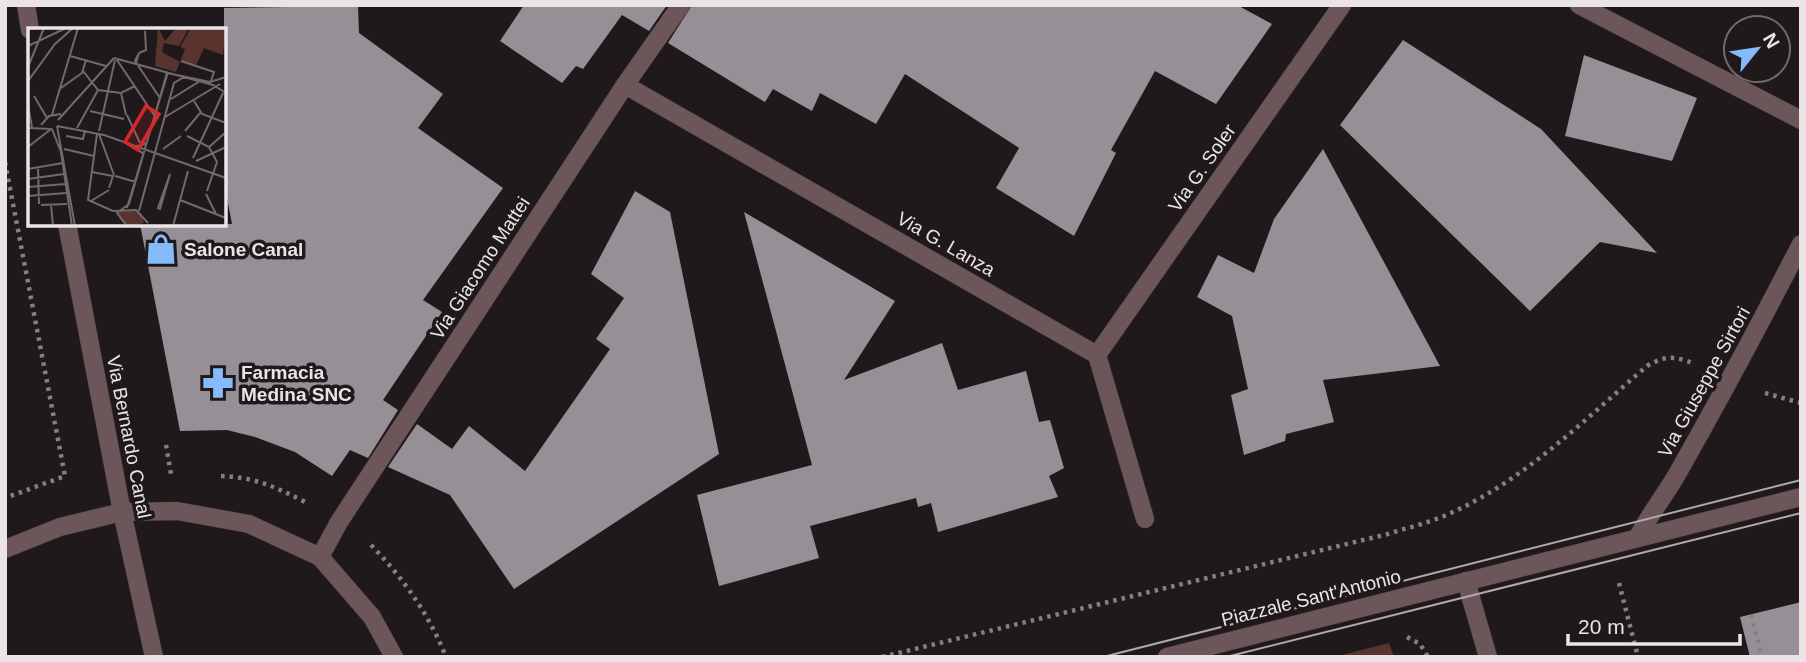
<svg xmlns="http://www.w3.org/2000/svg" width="1806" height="662" viewBox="0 0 1806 662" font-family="Helvetica,sans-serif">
  <rect width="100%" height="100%" fill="#20191c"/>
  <path fill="#59342f" d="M1389,643L1394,657H1334Z"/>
  <g fill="#978f96">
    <path d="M524,5H667L649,31L622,15L583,69L576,66L562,83L500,41Z"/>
    <path d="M692,5H1237L1272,24L1216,104L1155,71L1111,150L1116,153L1074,236L996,188L1019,148L905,74L876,124L820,93L812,111L773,89L765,102L668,43Z"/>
    <path d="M358,6L359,33L443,94L418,128L503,188L423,300L442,312L383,400L398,410L368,458L350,450L332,476L295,452L255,437L227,430L180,431L140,224H232L224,182V8Z"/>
    <path d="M1403,40L1541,129L1657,253L1600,242L1530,311L1340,125Z"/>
    <path d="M1584,55L1697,98L1672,161L1565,136Z"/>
    <path d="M1323,149L1440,366L1323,380L1334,422L1286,434L1285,441L1244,455L1231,395L1248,389L1232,316L1197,297L1218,255L1254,273L1274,219Z"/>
    <path d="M635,191L670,212L719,454L514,589L450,495L388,467L417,424L452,449L469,426L525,471L610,349L596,339L624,298L591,274Z"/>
    <path d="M744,212L895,301L844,380L942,343L958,390L1026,371L1039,422L1050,420L1064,468L1049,476L1058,497L938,532L931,503L918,507L916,498L810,526L819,558L719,586L697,495L812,465Z"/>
    <path d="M1801,602V657H1750L1740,617Z"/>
  </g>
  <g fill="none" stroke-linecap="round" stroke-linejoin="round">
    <defs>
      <g id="minor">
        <path d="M26,5L30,30"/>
        <path d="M1579,5L1801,120"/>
        <path d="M625,85L1097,355L1145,519"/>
        <path d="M67,224L122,512L154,657"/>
        <path d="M1097,355L1342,5"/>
        <path d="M1638,537C1650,513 1667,493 1680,469C1722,395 1762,320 1801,244"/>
        <path d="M5,549L60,527L122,512L177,511L249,524L320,557L372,617L394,657"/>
        <path d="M320,557L339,522L625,85L681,5"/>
        <path d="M1466,581L1488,657"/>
      </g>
      <path id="tertiary" d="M1167,657L1801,497"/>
    </defs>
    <use href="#minor" stroke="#3c3538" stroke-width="19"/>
    <use href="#tertiary" stroke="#3c3538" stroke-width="19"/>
    <g stroke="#867f82" stroke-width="4.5" stroke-dasharray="3.5 5" stroke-linecap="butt">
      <path d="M5,162L65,476L5,498"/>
      <path d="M1765,393L1801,403"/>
      <path d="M166,445L171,474"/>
      <path d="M221,476C254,477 276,487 305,502"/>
      <path d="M371,545C403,578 429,614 446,657"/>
      <path d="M1619,583L1638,657"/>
      <path d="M1751,615L1762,657"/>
      <path d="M1407,637L1420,644L1428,657"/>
      <path d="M882,657L1388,534C1407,528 1427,523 1444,516C1522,483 1584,420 1647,366C1666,355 1675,356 1695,364"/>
    </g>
    <use href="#minor" stroke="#6c5659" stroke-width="18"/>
    <use href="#tertiary" stroke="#6c5659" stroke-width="18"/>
    <g stroke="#aea8ab" stroke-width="2">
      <path d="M1103,657L1801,480"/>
      <path d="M1226,657L1801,513"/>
    </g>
  </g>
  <defs>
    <symbol id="shop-bare" viewBox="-9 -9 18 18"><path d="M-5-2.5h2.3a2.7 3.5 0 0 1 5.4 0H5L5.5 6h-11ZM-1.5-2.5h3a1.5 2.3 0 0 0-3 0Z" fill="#86bbfb" stroke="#20191c" stroke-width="2.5" paint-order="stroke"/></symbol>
    <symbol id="pharmacy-bare" viewBox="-9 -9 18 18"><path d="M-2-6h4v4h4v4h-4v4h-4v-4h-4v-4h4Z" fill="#86bbfb" stroke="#20191c" stroke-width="2.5" paint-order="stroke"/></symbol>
  </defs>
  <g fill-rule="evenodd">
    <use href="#shop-bare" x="139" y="227" width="44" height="44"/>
    <use href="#pharmacy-bare" x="196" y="361" width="44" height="44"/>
  </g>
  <g text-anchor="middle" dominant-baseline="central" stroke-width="7" stroke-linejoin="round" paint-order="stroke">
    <g font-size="19" fill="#eae4e7" stroke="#20191c">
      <text transform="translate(1202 168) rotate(-55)">Via G. Soler</text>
      <text transform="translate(946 244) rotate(30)">Via G. Lanza</text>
      <text transform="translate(480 268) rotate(-57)">Via Giacomo Mattei</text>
      <text transform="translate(1704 382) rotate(-61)">Via Giuseppe Sirtori</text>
      <text transform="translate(129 437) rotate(79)">Via Bernardo Canal</text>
      <text transform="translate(1311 598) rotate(-14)">Piazzale Sant'Antonio</text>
    </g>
    <g font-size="19" font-weight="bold" fill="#eae4e7" stroke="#20191c" text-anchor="start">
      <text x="184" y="249">Salone Canal</text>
      <text x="241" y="372">Farmacia<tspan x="241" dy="22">Medina SNC</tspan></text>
    </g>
  </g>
  <g transform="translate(28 28)">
    <rect width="198" height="198" fill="#20191c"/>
    <path d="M130,0L137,13L148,0H161L151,18L136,15L134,24L152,34L148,44L127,38ZM163,0H198L195,27L176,20L168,37L153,32L157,21L152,19ZM96,181L113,185L116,195L103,198L92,192L90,184Z" fill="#59342f"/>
    <path fill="none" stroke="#716a6d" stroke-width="2" d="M0,18L38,0M111,25L118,22L117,3M42,28L78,38M86,30L185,57L198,65M89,32L126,87M153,33L186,44L182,56M108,35L111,25L107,33L132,70M0,39L16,0M55,43L70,62L93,65L107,58M0,53L27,16L45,0M33,60L54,45L58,32M93,65L98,87M6,68L19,90M143,71L172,53M166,73L174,86L198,95M0,78L4,99M62,83L96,91M24,87L50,0M99,87L112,115M137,89L192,56M30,92L86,30M13,97L21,88L33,86M29,98L76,107L198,150M29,98L47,198M0,100L24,101M49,100L70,62M24,101L33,124L44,198M71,103L87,32M157,103L172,85M69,106L60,172L85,183M71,106L86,147M38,108L55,111L57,102M159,108L181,119L189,134L179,163M0,119L23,101M181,119L198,104M36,121L66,128M135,121L153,108M116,127L108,119L119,115M165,130L195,65M168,133L198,119M10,139L11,176M0,141L35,135M64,144L85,148L81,160M142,146L132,181L130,180ZM87,148L108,154M0,151L36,146M0,159L37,156M178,166L188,186M0,168L38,165M152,172L198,190M63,173L81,162M13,177L39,176M23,177L25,198M99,180L140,44M85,183L108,182L120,195M111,183L146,55L156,49M99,198L89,185L101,176L139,45L182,54L198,49M145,198L160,143"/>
    <path fill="#d62828" fill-opacity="0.15" stroke="#d62828" stroke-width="3.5" d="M118,78L131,86L110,122L97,114Z"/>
    <rect width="198" height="198" fill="none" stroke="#eae4e7" stroke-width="3.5"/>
  </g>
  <rect width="1806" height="662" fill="none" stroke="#eae4e7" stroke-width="14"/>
  <g transform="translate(1757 49) rotate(60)"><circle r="33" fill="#20191c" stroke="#716a6d" stroke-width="2"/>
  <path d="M0-5L12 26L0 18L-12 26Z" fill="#86bbfb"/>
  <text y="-10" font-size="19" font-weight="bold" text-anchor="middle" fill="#eae4e7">N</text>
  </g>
  <path d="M1568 634v10h172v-10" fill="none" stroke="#eae4e7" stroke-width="3.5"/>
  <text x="1578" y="634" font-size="21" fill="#eae4e7" stroke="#20191c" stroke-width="5" paint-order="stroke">20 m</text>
</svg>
